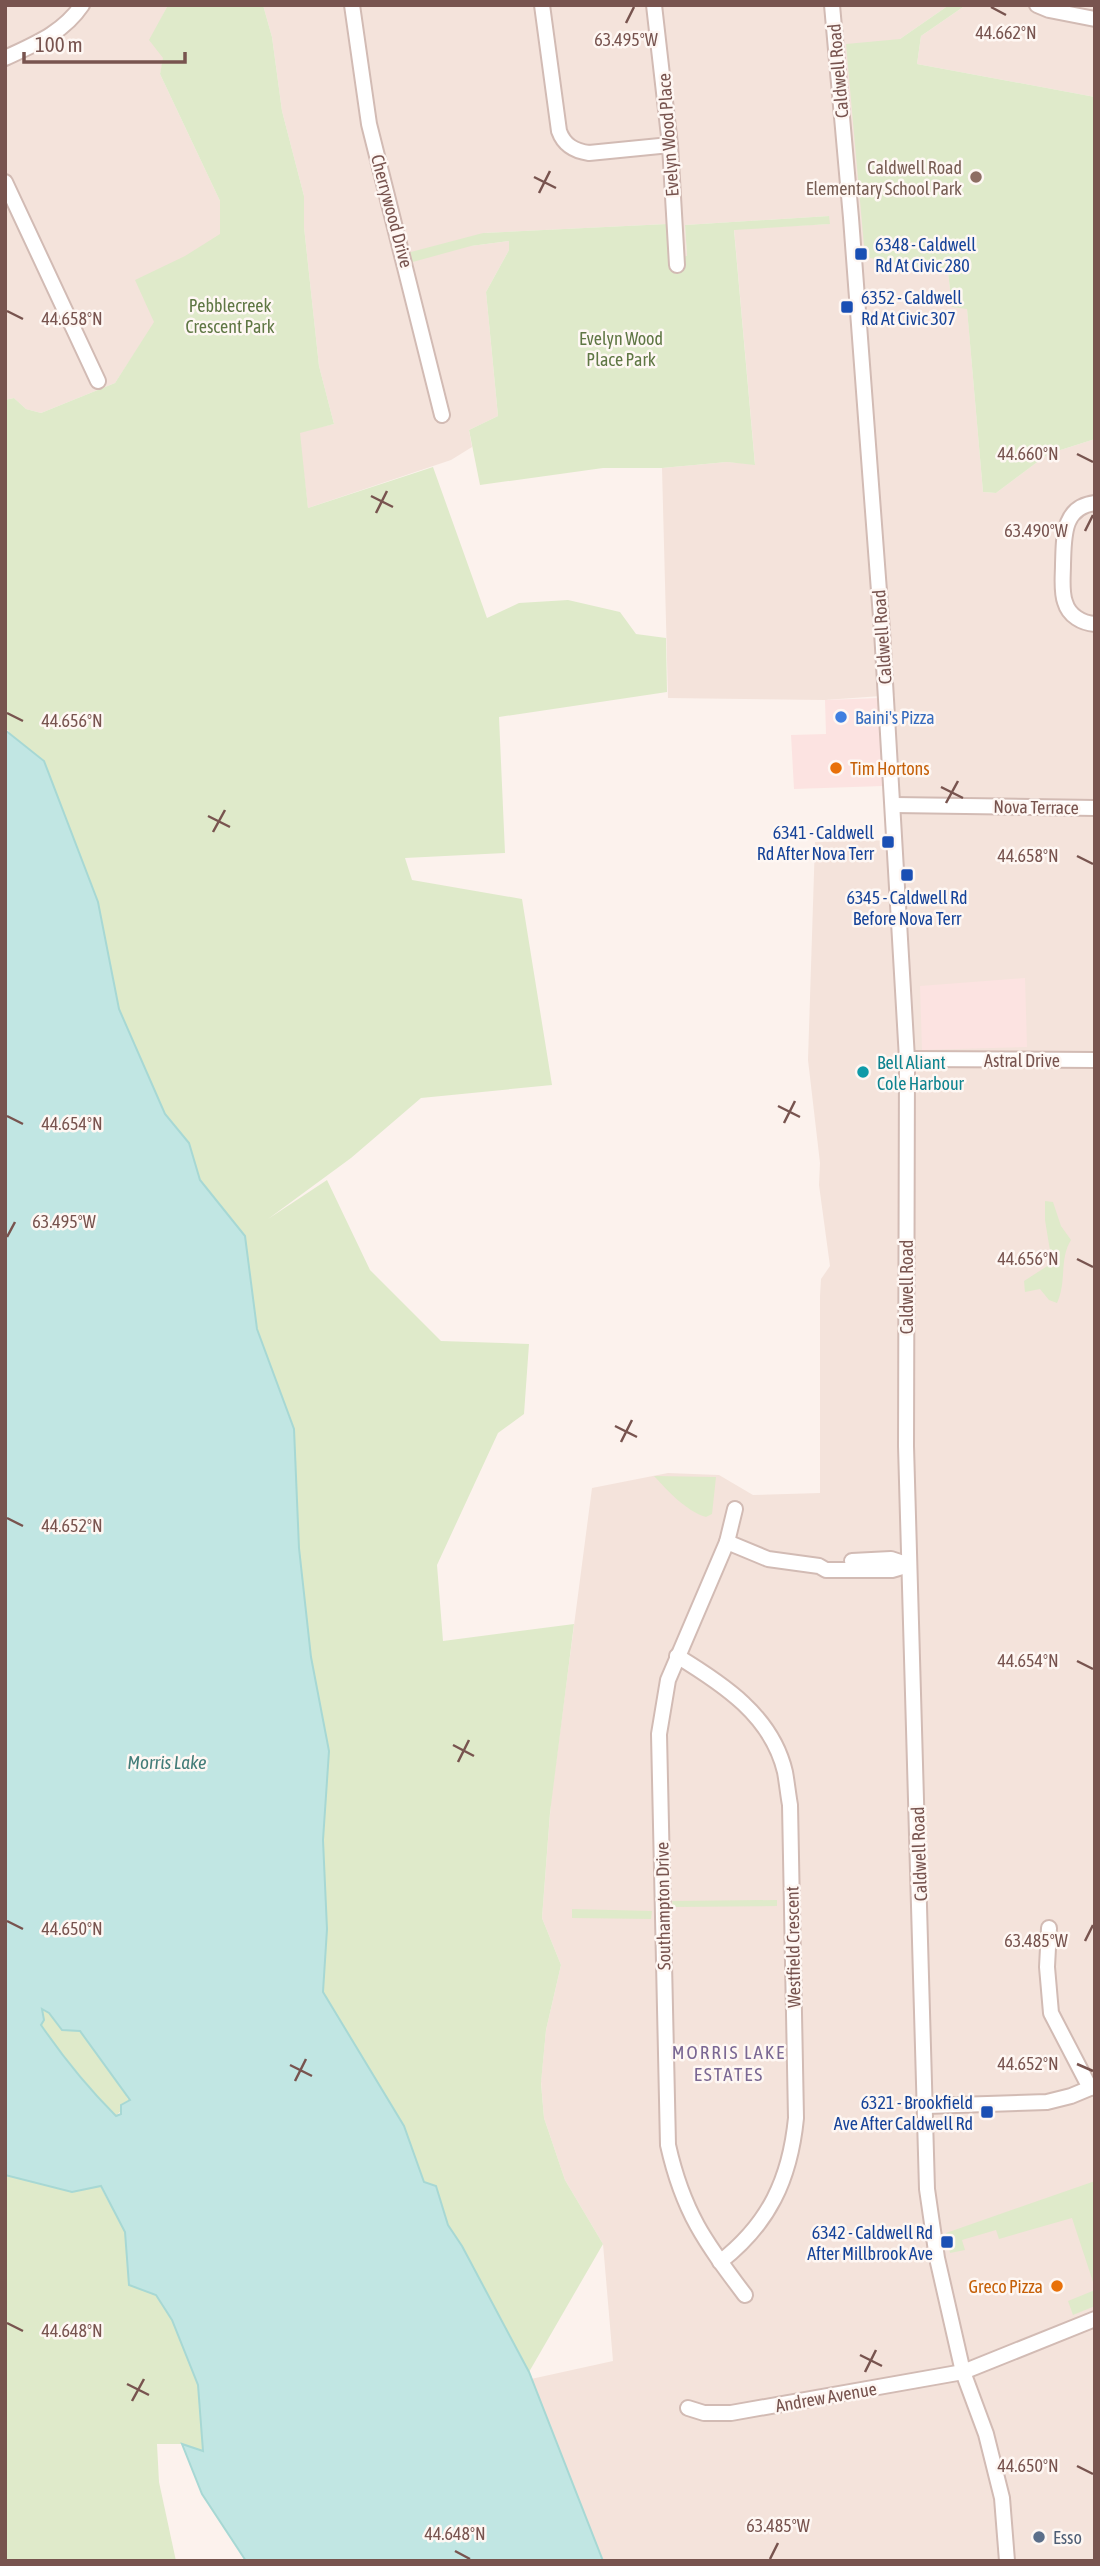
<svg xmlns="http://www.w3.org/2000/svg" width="1100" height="2566" viewBox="0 0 1100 2566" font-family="'Asap Condensed',sans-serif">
  <rect width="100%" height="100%" fill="#fcf2ed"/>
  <g fill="#f4e3db">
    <path d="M5,5H168L150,40L164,58L160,74L220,201L222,232L155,322L115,383L41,413L26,409L14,398L5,400Z"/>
    <path d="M263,5H949L900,39L948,272L952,306L967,308L983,492L996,493L1048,454L1095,439V2561H603L531,2379L613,2361L603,2244L565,2180L544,2118L541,2082L546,2030L561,1965L542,1918L551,1801L592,1488L668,1473L719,1475L753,1495L820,1493V1296L821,1279L830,1266L819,1185L820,1163L808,1060L815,842L899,840L894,749L895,695L825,700L668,698L662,468L727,462L755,464L734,229L829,224V216L685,225L687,256L669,257L667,224L483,233L471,246L509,241V250L486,292L498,416L469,430L472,447L451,460L308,508L299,432L334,424L319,366L304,227V196L282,111L272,37Z"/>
    <path d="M966,5H1095V97L917,64L921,36Z"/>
  </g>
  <g fill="#fce3e1">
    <path d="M880,698L883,786L794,789L791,735L826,734L825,700Z"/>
    <path d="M1025,978L1027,1047L922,1050L920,986Z"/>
  </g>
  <g fill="#dfeaca">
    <path d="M168,5H263L272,37L282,111L304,196V227L319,366L334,424L300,433L308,508L433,467L487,618L519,603L568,600L620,612L636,634L666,638L667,692L499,717L505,853L405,858L412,880L522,899L552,1085L421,1098L351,1158L268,1219L327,1180L370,1270L441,1341L529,1344L524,1414L498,1433L437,1565L443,1641L574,1624L550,1813L542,1918L561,1965L546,2030L541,2083L544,2118L565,2180L603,2244L529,2372L462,2246L448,2225L436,2186L424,2182L404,2126L323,1992L327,1929L323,1840L329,1751L311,1657L299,1548L294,1429L257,1329L245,1236L200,1180L189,1143L165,1114L119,1009L98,902L8,730H5V400L14,398L26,409L41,413L115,383L154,322L135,280L185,256L220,234V201L160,74L163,58L149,40Z"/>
    <path d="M949,5H966L921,36L917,64L1095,97V439L1048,454L996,493L983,492L967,309L952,307L948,272L865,257L846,44L900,39Z"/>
    <path d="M829,216L830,224L734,230L755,465L727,462L662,468H603L480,485L469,430L498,416L486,292L509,250V241L471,246L409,263L407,253L483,233L667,224L669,257L687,256L685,225Z"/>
    <path d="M1045,1201L1053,1202L1061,1226L1071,1240C1059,1259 1067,1282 1057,1303L1049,1300L1040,1289L1025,1292L1024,1281L1052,1263L1045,1220Z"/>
    <path d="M654,1476L716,1477L712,1514L706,1517C686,1511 668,1491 654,1476Z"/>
    <path d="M777,1900V1906L673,1907L672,1901Z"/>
    <path d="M572,1909L652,1911L651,1919L572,1918Z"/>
    <path d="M41,2008L49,2013L62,2030H80L126,2094L127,2098L131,2100L116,2116C89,2088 63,2057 41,2025L44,2020Z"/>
    <path d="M5,2175L72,2192L100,2186L125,2232L129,2285L157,2295L172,2320L198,2385L203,2451L182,2444H157L159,2482L176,2561H5Z"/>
    <path d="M1095,2181V2288L1072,2218L999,2239L996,2230L962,2240L965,2250L950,2253L946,2233Z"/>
    <path d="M1095,2290V2306L1073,2315L1068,2301Z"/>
  </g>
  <path fill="#c1e6e3" stroke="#a7d8d4" stroke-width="2" fill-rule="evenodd" d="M5,730L44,761L98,902L119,1009L165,1114L189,1143L200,1180L245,1236L257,1329L294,1429L299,1548L311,1657L329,1751L323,1840L327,1929L323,1992L404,2126L424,2182L436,2186L448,2225L462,2246L529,2372L603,2561H246L202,2494L182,2444L203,2451L198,2385L172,2320L156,2295L129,2285L125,2232L101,2186L72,2192L5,2175ZM42,2009L49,2013L62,2030L80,2031L130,2100L121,2105V2114L116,2116C89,2089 63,2057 41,2025L44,2020Z"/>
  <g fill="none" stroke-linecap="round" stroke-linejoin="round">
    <defs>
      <g id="minor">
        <path d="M352,5L369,124L442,415"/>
        <path d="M542,5L559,131C564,145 574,151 589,153L670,145"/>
        <path d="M654,5L670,145L677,265"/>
        <path d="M832,5L851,218L882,631L907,1059L906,1446L927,2189L937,2258L963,2372L986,2434L1002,2498L1007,2561"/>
        <path d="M1037,5L1049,10L1095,19"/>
        <path d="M5,58C35,44 63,33 82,5"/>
        <path d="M5,182L98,381"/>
        <path d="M1095,503C1062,507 1064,538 1063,564C1063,576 1061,591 1065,602C1069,616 1082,623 1095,624"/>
        <path d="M894,805L1095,808"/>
        <path d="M907,1059L1095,1060"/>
        <path d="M735,1509L727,1542L668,1680L659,1734L668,2145C683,2212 705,2242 745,2295"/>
        <path d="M727,1542L768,1559L819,1566L826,1570H892L909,1565"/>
        <path d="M852,1561L891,1559L909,1565"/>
        <path d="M677,1656C723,1684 772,1716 785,1772C787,1783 788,1794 790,1805L796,2118C790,2179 769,2224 720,2262"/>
        <path d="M1049,1928L1047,1967L1051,2013L1090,2088"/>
        <path d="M926,2106L1047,2102L1071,2096L1095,2086"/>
        <path d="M688,2408L704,2413H731L963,2372L1095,2319"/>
      </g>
    </defs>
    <use href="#minor" stroke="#d2bbb4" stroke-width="18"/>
    <use href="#minor" stroke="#fff" stroke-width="14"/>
  </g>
  <path fill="none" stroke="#78544f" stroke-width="2.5" d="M991,7L1006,15M626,23L634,7M534,177L556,188M539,193L550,171M7,311L23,319M1077,454L1093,462M371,496L393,507M376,513L387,491M1085,531L1093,515M7,713L23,721M941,787L963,798M946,803L958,781M208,816L230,827M213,832L225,810M1077,856L1093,864M778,1106L800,1117M7,1116L23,1124M784,1123L795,1101M7,1237L15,1222M1077,1259L1093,1267M615,1426L637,1437M621,1442L632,1420M7,1518L23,1526M1077,1661L1093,1669M453,1745L474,1756M458,1762L469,1740M7,1921L23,1929M1085,1941L1093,1925M1077,2064L1093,2071M290,2065L312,2076M295,2081L306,2059M7,2323L23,2331M860,2355L882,2366M865,2372L876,2350M127,2384L149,2395M132,2401L144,2379M1077,2466L1093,2474M455,2551L470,2559M770,2559L778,2543"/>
  <circle fill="#8d6e63" stroke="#fef7f3" stroke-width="2.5" cx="976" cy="177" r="7"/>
  <g fill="#1a4fb4" stroke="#fef7f3" stroke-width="2.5">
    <rect x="854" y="247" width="14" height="14" rx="3.5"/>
    <rect x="840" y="300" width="14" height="14" rx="3.5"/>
    <rect x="881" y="835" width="14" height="14" rx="3.5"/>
    <rect x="900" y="868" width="14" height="14" rx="3.5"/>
    <rect x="980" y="2105" width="14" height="14" rx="3.5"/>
    <rect x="940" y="2235" width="14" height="14" rx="3.5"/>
  </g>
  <circle fill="#3f7fe0" stroke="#fef7f3" stroke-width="2.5" cx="841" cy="717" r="7"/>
  <g fill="#e8710a" stroke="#fef7f3" stroke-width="2.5">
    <circle cx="836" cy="768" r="7"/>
    <circle cx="1057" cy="2286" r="7"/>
  </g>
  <circle fill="#0f9aa8" stroke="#fef7f3" stroke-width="2.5" cx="863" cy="1072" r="7"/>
  <circle fill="#5c6f8a" stroke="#fef7f3" stroke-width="2.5" cx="1039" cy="2537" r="7"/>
  <g text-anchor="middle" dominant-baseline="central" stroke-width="5" stroke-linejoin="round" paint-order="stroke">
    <g font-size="18" fill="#78544f" stroke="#fef7f3">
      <text transform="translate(838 71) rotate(-95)">Caldwell Road</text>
      <text transform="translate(668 135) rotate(-94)">Evelyn Wood Place</text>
      <text transform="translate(392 211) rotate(75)">Cherrywood Drive</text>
      <text transform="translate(882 637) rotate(-94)">Caldwell Road</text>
      <text transform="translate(1036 807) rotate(1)">Nova Terrace</text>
      <text x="1022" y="1060">Astral Drive</text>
      <text transform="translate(906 1287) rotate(-90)">Caldwell Road</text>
      <text transform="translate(919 1854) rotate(-92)">Caldwell Road</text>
      <text transform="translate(663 1906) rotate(-91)">Southampton Drive</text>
      <text transform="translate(793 1947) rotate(-91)">Westfield Crescent</text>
      <text transform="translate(826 2397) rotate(-10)">Andrew Avenue</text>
    </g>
    <g font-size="18" fill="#785e54" stroke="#fef7f3" text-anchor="end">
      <text x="962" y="167">Caldwell Road<tspan x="962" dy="21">Elementary School Park</tspan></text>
    </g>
    <g font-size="18" fill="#164399" stroke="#fef7f3" text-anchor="end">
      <text x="875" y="244" text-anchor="start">6348 - Caldwell<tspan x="875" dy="21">Rd At Civic 280</tspan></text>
      <text x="861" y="297" text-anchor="start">6352 - Caldwell<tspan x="861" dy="21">Rd At Civic 307</tspan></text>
      <text x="874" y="832">6341 - Caldwell<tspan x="874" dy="21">Rd After Nova Terr</tspan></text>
      <text x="907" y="897" text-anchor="middle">6345 - Caldwell Rd<tspan x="907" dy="21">Before Nova Terr</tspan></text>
      <text x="973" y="2102">6321 - Brookfield<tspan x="973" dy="21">Ave After Caldwell Rd</tspan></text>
      <text x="933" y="2232">6342 - Caldwell Rd<tspan x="933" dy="21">After Millbrook Ave</tspan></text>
    </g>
    <g font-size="18" fill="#5f7744" stroke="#fef7f3">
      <text x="230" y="305">Pebblecreek<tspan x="230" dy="21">Crescent Park</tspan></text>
      <text x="621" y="338">Evelyn Wood<tspan x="621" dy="21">Place Park</tspan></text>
    </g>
    <g font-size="18" fill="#366cbe" stroke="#fef7f3" text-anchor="start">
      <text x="855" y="717">Baini's Pizza</text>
    </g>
    <g font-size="18" fill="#c56008" stroke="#fef7f3" text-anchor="start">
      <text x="850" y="768">Tim Hortons</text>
      <text x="1043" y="2286" text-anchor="end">Greco Pizza</text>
    </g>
    <g font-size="18" fill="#0d838f" stroke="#fef7f3" text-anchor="start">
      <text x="877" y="1062">Bell Aliant<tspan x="877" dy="21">Cole Harbour</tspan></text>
    </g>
    <g font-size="18" fill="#4e5e75" stroke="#fef7f3" text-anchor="start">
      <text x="1053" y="2537">Esso</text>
    </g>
    <g font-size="19" font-style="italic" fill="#427c78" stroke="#fef7f3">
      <text x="167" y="1762">Morris Lake</text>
    </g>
    <g font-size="19" letter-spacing="2" fill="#7a6793" stroke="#fef7f3">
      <text x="729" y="2052">MORRIS LAKE<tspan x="729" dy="22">ESTATES</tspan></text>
    </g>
  </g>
  <g font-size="18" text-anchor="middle" fill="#78544f" stroke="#fef7f3" stroke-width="5" stroke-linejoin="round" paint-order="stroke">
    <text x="1006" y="39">44.662°N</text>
    <text x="626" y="46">63.495°W</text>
    <text x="72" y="325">44.658°N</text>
    <text x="1028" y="460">44.660°N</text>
    <text x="1036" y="537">63.490°W</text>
    <text x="72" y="727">44.656°N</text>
    <text x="1028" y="862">44.658°N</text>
    <text x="72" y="1130">44.654°N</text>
    <text x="64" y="1228">63.495°W</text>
    <text x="1028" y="1265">44.656°N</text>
    <text x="72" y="1532">44.652°N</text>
    <text x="1028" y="1667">44.654°N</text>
    <text x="72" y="1935">44.650°N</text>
    <text x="1036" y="1947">63.485°W</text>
    <text x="1028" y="2070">44.652°N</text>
    <text x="72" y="2337">44.648°N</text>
    <text x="1028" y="2472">44.650°N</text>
    <text x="778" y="2532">63.485°W</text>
    <text x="455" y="2540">44.648°N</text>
  </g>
  <rect width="1100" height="2566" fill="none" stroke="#78544f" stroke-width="14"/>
  <path d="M24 52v10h161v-10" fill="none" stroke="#78544f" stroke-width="3.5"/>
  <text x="35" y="52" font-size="21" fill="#78544f" stroke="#fef7f3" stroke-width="5" paint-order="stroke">100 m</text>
</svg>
